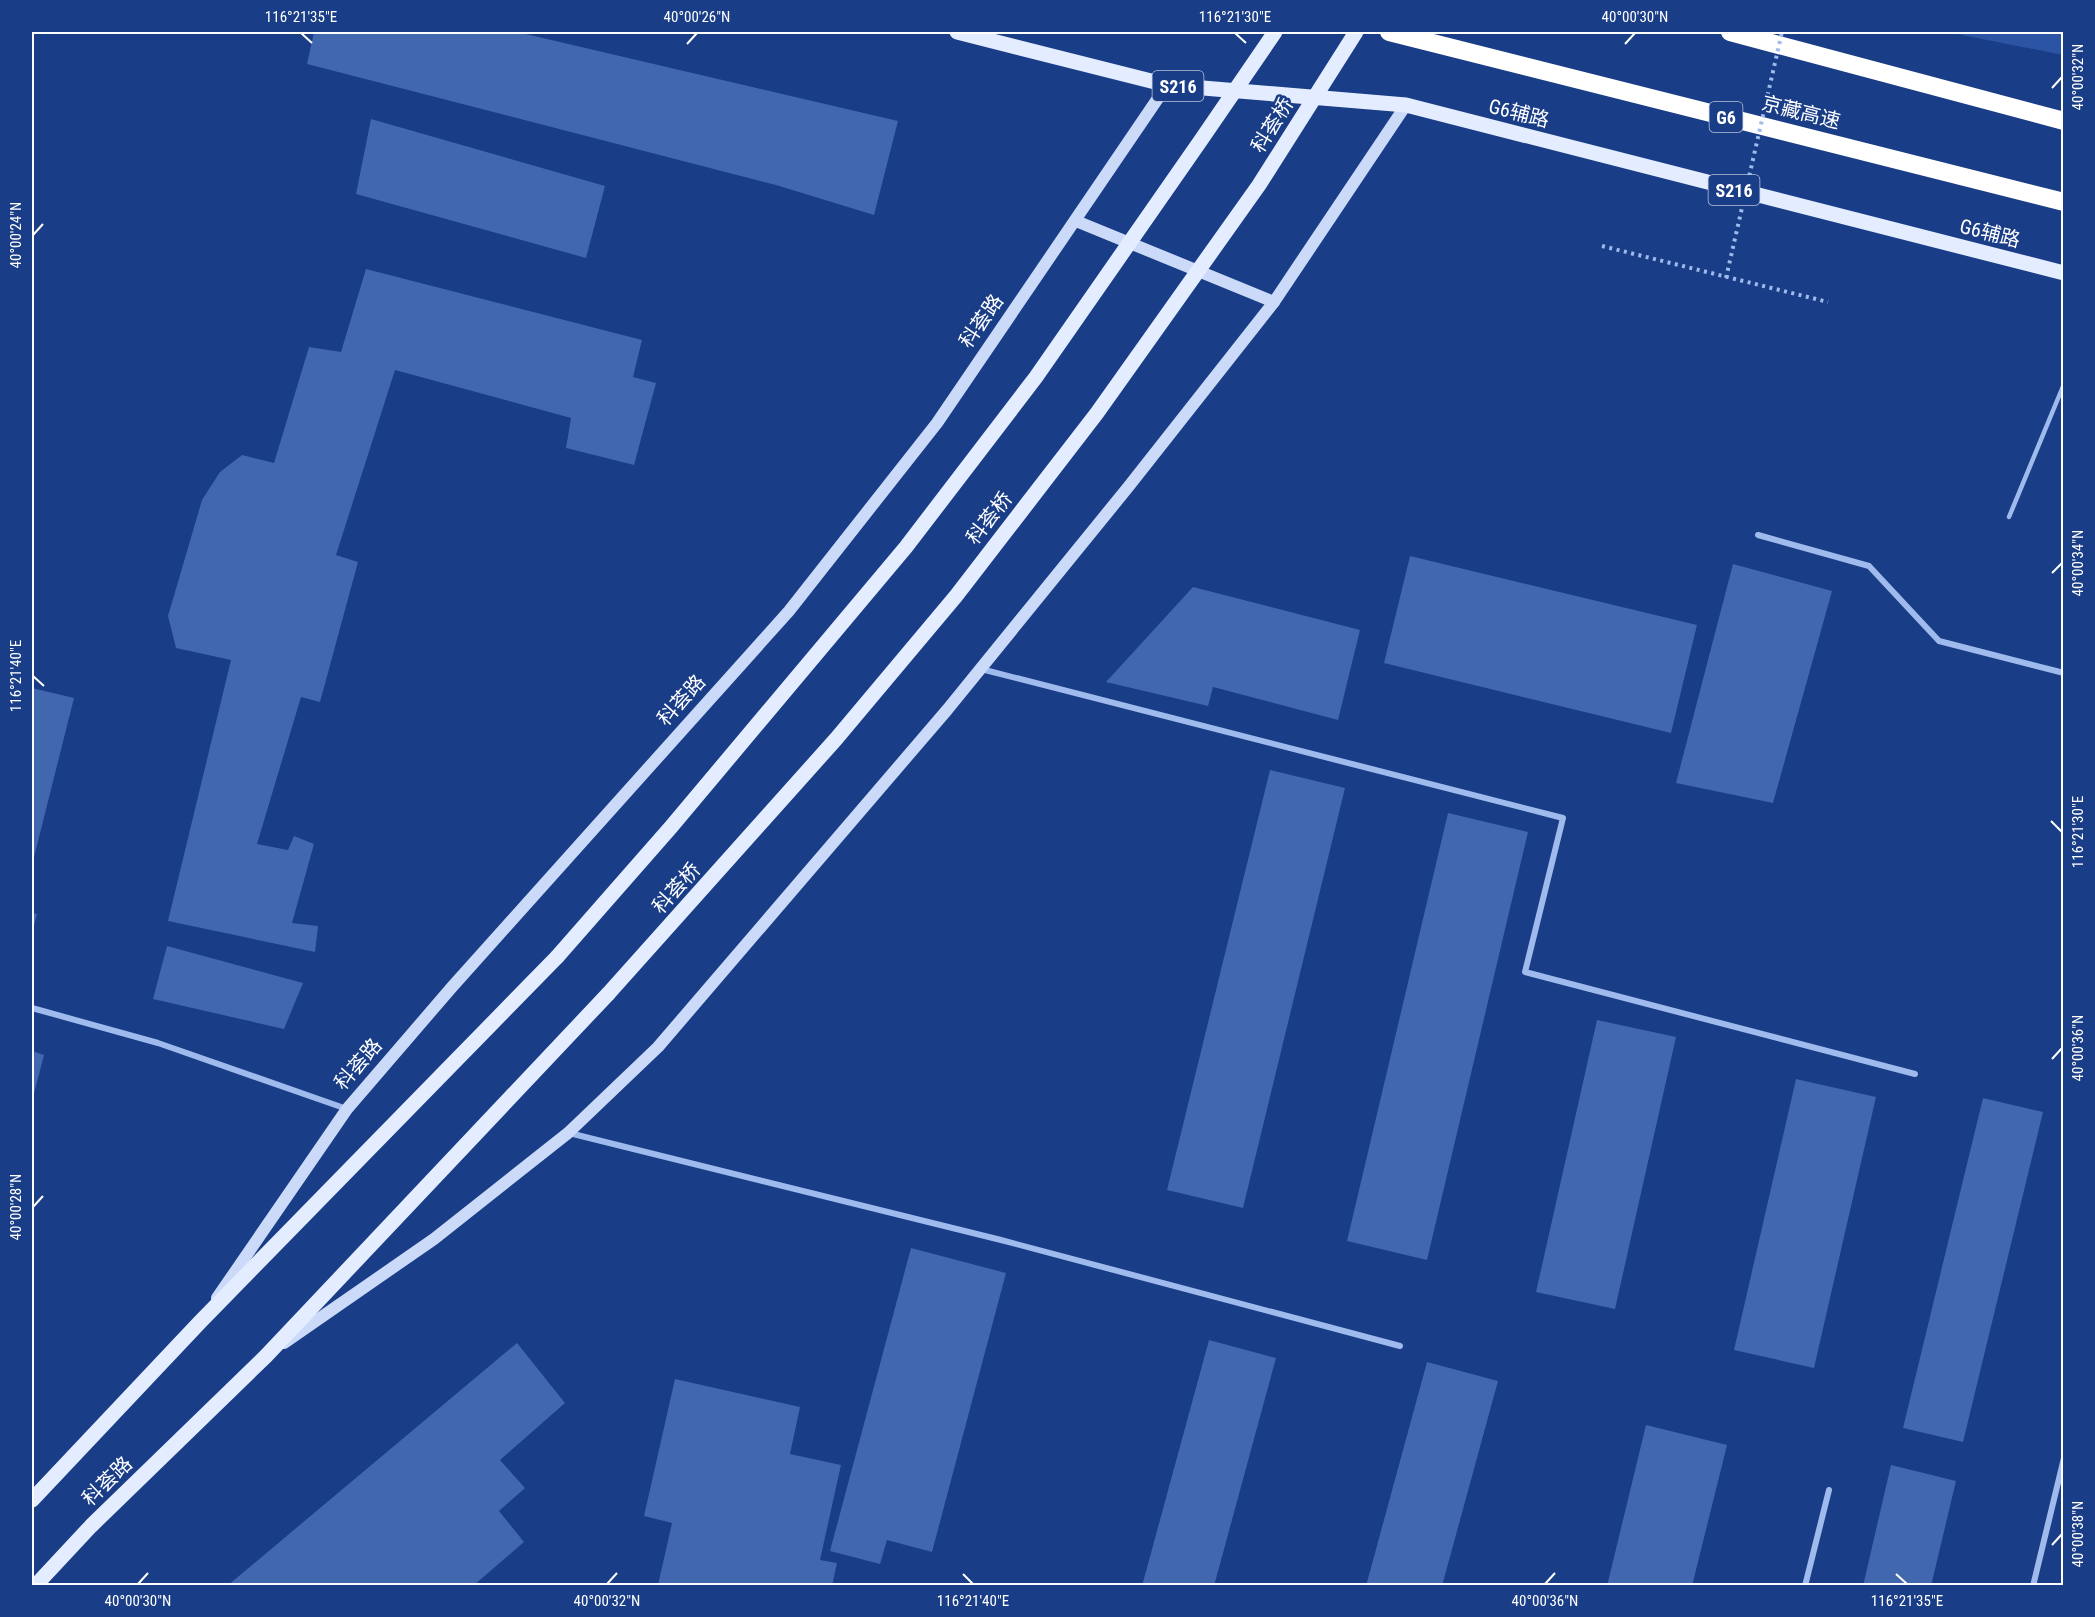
<svg xmlns="http://www.w3.org/2000/svg" width="2095" height="1617" viewBox="0 0 2095 1617" font-family="'Roboto Condensed','Noto Sans SC',sans-serif">
  <rect width="100%" height="100%" fill="#193d86"/>
  <path fill="#2b55a4" d="M1947,32H2063V55Z"/>
  <g fill="#4167af">
    <path d="M314,32H517L898,121L874,215L776,185L307,64Z"/>
    <path d="M371,119L605,186L586,258L356,194Z"/>
    <path d="M366,269L642,340L633,377L656,383L634,465L566,448L571,418L395,370L336,555L358,562L320,702L301,697L257,844L288,850L294,836L314,844L292,923L318,926L315,952L168,921L231,660L176,648L168,616L202,500L220,472L242,455L274,463L309,347L341,352Z"/>
    <path d="M1410,556L1697,625L1671,733L1384,663Z"/>
    <path d="M1733,564L1832,591L1773,803L1676,783Z"/>
    <path d="M1193,587L1360,630L1338,720L1213,687L1208,706L1106,682Z"/>
    <path d="M32,688L74,698L32,865Z"/>
    <path d="M1270,770L1345,788L1243,1208L1167,1190Z"/>
    <path d="M1448,813L1528,832L1427,1260L1347,1241Z"/>
    <path d="M32,913L37,914L32,933Z"/>
    <path d="M167,946L303,983L284,1029L153,999Z"/>
    <path d="M1597,1020L1676,1037L1615,1309L1536,1292Z"/>
    <path d="M32,1051L44,1055L32,1101Z"/>
    <path d="M1796,1079L1876,1097L1814,1368L1734,1350Z"/>
    <path d="M1983,1098L2043,1112L1963,1442L1903,1428Z"/>
    <path d="M911,1248L1006,1273L932,1552L887,1540L880,1564L830,1551Z"/>
    <path d="M1209,1340L1276,1358L1214,1586H1142Z"/>
    <path d="M517,1343L565,1403L500,1460L525,1488L499,1511L524,1542L473,1586H227Z"/>
    <path d="M1427,1362L1498,1381L1442,1586H1366Z"/>
    <path d="M675,1379L800,1407L790,1454L841,1465L820,1560L837,1563L832,1586L658,1585L672,1523L644,1516Z"/>
    <path d="M1646,1425L1727,1445L1692,1586H1607Z"/>
    <path d="M1891,1465L1956,1481L1931,1586H1863Z"/>
  </g>
  <g fill="none" stroke-linecap="round" stroke-linejoin="round">
    <path stroke="#9fbaec" stroke-width="4" stroke-dasharray="3 4.5" stroke-linecap="butt" d="M1602,246L1828,302"/>
    <path stroke="#9fbaec" stroke-width="4.5" d="M2009,517L2064,384"/>
    <g stroke="#9fbaec" stroke-width="6">
      <path d="M1758,535L1869,566L1939,641L2064,673"/>
      <path d="M981,669L1563,818L1525,972L1915,1074"/>
      <path d="M32,1008L158,1043L347,1109"/>
      <path d="M569,1133L1001,1240L1400,1346"/>
      <path d="M1805,1586L1829,1490"/>
      <path d="M2033,1586L2064,1458"/>
    </g>
    <g stroke="#cbdaf9" stroke-width="12">
      <path d="M1076,221L1274,302"/>
      <path d="M217,1298L347,1109L452,987L789,611L937,423L1167,85"/>
      <path d="M284,1343L434,1239L568,1133L658,1047L947,710L1129,486L1274,302L1406,105"/>
    </g>
    <g stroke="#e4ecff" stroke-width="15">
      <path d="M957,32L1167,85L1406,105L2064,273"/>
      <path d="M32,1500L200,1322L557,957"/>
      <path d="M35,1586L91,1526L266,1356L608,994"/>
    </g>
    <g stroke="#fff" stroke-width="18">
      <path d="M1389,32L2064,202"/>
      <path d="M1730,32L2064,121"/>
    </g>
    <path stroke="#9fbaec" stroke-width="4" stroke-dasharray="3 4.5" stroke-linecap="butt" d="M1726,278L1782,32"/>
    <g stroke="#e4ecff" stroke-width="15">
      <path d="M557,957L671,827L906,547L1036,377L1201,140L1275,32"/>
      <path d="M608,994L836,739L956,596L1097,413L1259,185L1356,32"/>
    </g>
  </g>
  <path fill="none" stroke="#fff" stroke-width="2" d="M301,33L312,43M1235,33L1246,43M687,44L697,33M1625,44L1635,33M2052,88L2062,77M33,235L43,224M2052,573L2062,563M33,676L44,686M2051,821L2062,832M2052,1059L2062,1048M33,1207L43,1196M2052,1545L2062,1534M963,1574L973,1584M1896,1574L1907,1584M138,1584L148,1573M607,1584L617,1573M1545,1584L1555,1573"/>
  <g text-anchor="middle" dominant-baseline="central" stroke-width="5" stroke-linejoin="round" paint-order="stroke">
    <g fill="#193d86" stroke="#bac5db" stroke-width="1.5">
      <rect x="1152.5" y="71" width="51" height="30" rx="4.5"/>
      <rect x="1709.5" y="102" width="33" height="30" rx="4.5"/>
      <rect x="1708.5" y="175" width="51" height="30" rx="4.5"/>
    </g>
    <g font-size="18" font-weight="bold" fill="#fff">
      <text x="1178" y="86">S216</text>
      <text x="1726" y="117">G6</text>
      <text x="1734" y="190">S216</text>
    </g>
    <g font-size="20" fill="#fff" stroke="#193d86">
      <text transform="translate(1801 112) rotate(14)">京藏高速</text>
      <text transform="translate(1519 113) rotate(14)">G6辅路</text>
      <text transform="translate(1272 125) rotate(-58)">科荟桥</text>
      <text transform="translate(1990 233) rotate(14)">G6辅路</text>
      <text transform="translate(981 321) rotate(-55)">科荟路</text>
      <text transform="translate(989 518) rotate(-52)">科荟桥</text>
      <text transform="translate(681 700) rotate(-48)">科荟路</text>
      <text transform="translate(676 888) rotate(-48)">科荟桥</text>
      <text transform="translate(358 1064) rotate(-49)">科荟路</text>
      <text transform="translate(107 1481) rotate(-44)">科荟路</text>
    </g>
  </g>
  <rect width="2095" height="1617" fill="none" stroke="#193d86" stroke-width="66"/>
  <rect x="33" y="33" width="2029" height="1551" fill="none" stroke="#fff" stroke-width="2"/>
  <g font-size="15" text-anchor="middle" fill="#fff">
    <text x="301" y="22">116°21'35"E</text>
    <text x="697" y="22">40°00'26"N</text>
    <text x="1235" y="22">116°21'30"E</text>
    <text x="1635" y="22">40°00'30"N</text>
    <text transform="translate(2078 77) rotate(-90)" y="5">40°00'32"N</text>
    <text transform="translate(16 235) rotate(-90)" y="5">40°00'24"N</text>
    <text transform="translate(2078 563) rotate(-90)" y="5">40°00'34"N</text>
    <text transform="translate(16 676) rotate(-90)" y="5">116°21'40"E</text>
    <text transform="translate(2078 832) rotate(-90)" y="5">116°21'30"E</text>
    <text transform="translate(2078 1048) rotate(-90)" y="5">40°00'36"N</text>
    <text transform="translate(16 1207) rotate(-90)" y="5">40°00'28"N</text>
    <text transform="translate(2078 1534) rotate(-90)" y="5">40°00'38"N</text>
    <text x="138" y="1606">40°00'30"N</text>
    <text x="607" y="1606">40°00'32"N</text>
    <text x="973" y="1606">116°21'40"E</text>
    <text x="1545" y="1606">40°00'36"N</text>
    <text x="1907" y="1606">116°21'35"E</text>
  </g>
</svg>
